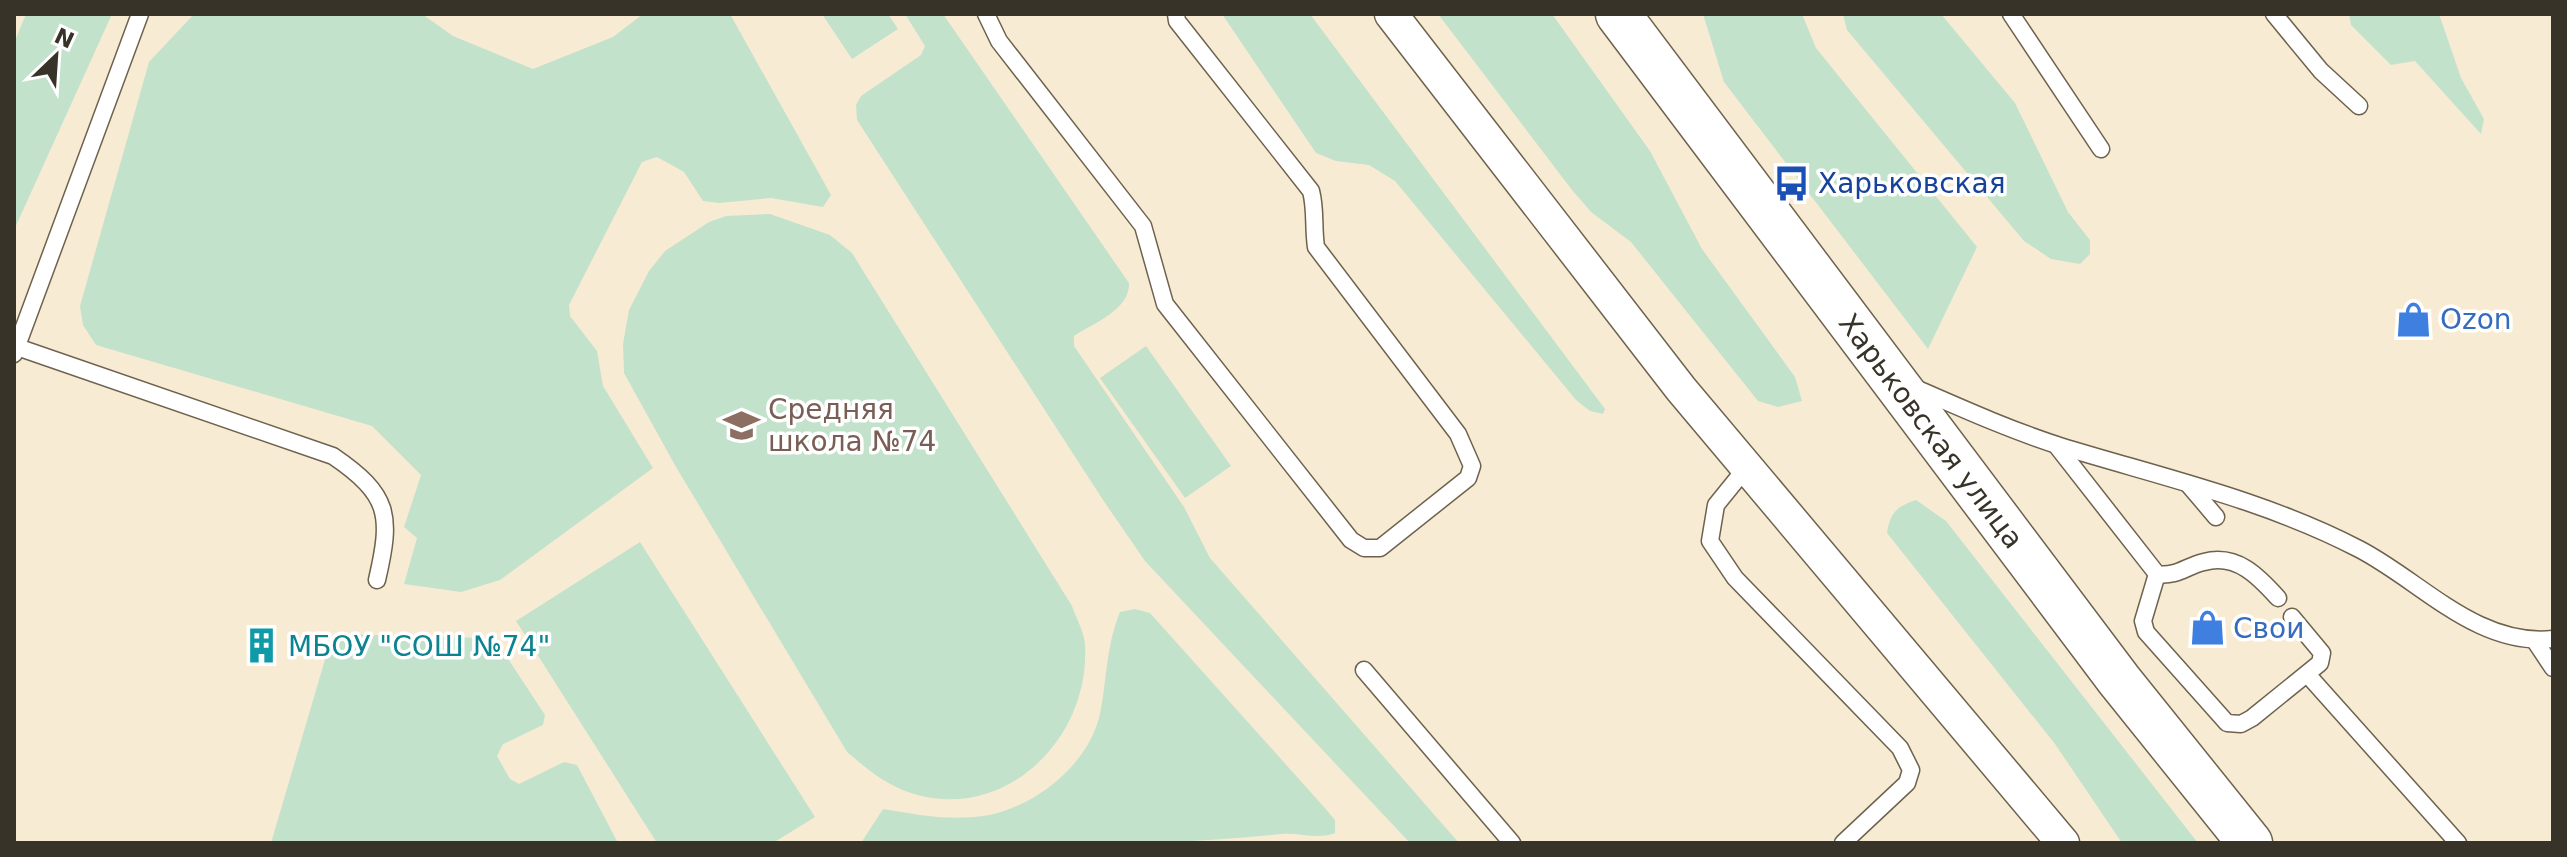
<svg xmlns="http://www.w3.org/2000/svg" width="2567" height="857" viewBox="0 0 2567 857" font-family="'DejaVu Sans',sans-serif">
  <rect width="100%" height="100%" fill="#f8ebd3"/>
  <g fill="#c3e2cc">
    <path d="M26,14H112L14,230V43Z"/>
    <path d="M194,14H422L453,36L533,69L613,37L643,14H730L831,195L823,207L771,198L719,203L703,201L684,172L657,157L642,162L569,305L570,316L597,351L603,386L653,468L500,580L461,592L404,584L417,538L404,527L421,475L372,426L96,345L83,325L80,306L149,62Z"/>
    <path d="M822,14H888L898,29L852,59Z"/>
    <path d="M905,14H943L1129,283C1130,310 1094,323 1074,336V346L1184,507L1210,558L1459,843H1410L1145,561L1103,500L857,120L856,105L861,96L921,55L925,46Z"/>
    <path d="M1222,14H1310L1605,409L1603,414L1590,411L1576,400L1395,181L1369,165L1336,161L1316,153Z"/>
    <path d="M1438,14H1552L1650,151L1702,249L1795,377L1802,401L1778,407L1758,401L1631,242L1591,212L1572,190Z"/>
    <path d="M1703,14H1802L1816,48L1977,247L1928,349L1724,82Z"/>
    <path d="M1843,14H1941L2015,103L2068,212L2090,240V254L2080,264L2051,259L2024,241L1847,30Z"/>
    <path d="M2349,14H2439L2461,78L2484,119L2481,134L2415,61L2391,65L2351,25Z"/>
    <path d="M770,214L830,235L852,253L1072,606C1076,618 1085,633 1085,646C1090,740 1003,825 908,792C883,783 866,768 847,752L676,467L624,373L623,344L629,310L649,271L665,251L709,222L726,216Z"/>
    <path d="M1146,346L1231,466L1185,498L1100,378Z"/>
    <path d="M1916,500L1946,521L2198,843H2122L2055,744L1887,533C1890,513 1897,506 1916,500Z"/>
    <path d="M640,542L815,817L773,843H657L516,621Z"/>
    <path d="M1135,609L1150,613L1324,807L1335,820V833C1318,840 1299,832 1281,834C1142,849 1001,843 861,843L883,809C914,814 942,820 974,817C1028,813 1088,768 1100,714C1107,679 1106,646 1120,612Z"/>
    <path d="M342,634L482,638L499,645L545,715L543,725L503,744L497,756L510,779L519,784L564,762L577,765L618,843H271L329,646Z"/>
  </g>
  <g fill="none" stroke-linecap="round" stroke-linejoin="round">
    <defs>
      <g id="lane">
        <path d="M986,14L999,41L1143,226L1165,304L1351,540L1364,548H1380L1468,478L1472,466L1458,434L1316,247C1313,227 1316,210 1311,191L1177,21L1176,14"/>
        <path d="M2011,14L2101,149"/>
        <path d="M2274,14L2321,71L2359,106"/>
        <path d="M17,347L333,456C390,495 392,515 377,580"/>
        <path d="M14,354L140,14"/>
        <path d="M1913,387C1961,408 2010,430 2060,446C2161,477 2265,500 2359,549C2421,581 2477,647 2553,639"/>
        <path d="M2056,445L2157,574C2177,577 2186,566 2204,562C2237,553 2259,577 2278,598"/>
        <path d="M1746,468L1716,505L1710,541L1735,578L1900,748L1911,770L1907,783L1843,843"/>
        <path d="M2188,484L2216,517"/>
        <path d="M2157,574L2143,621L2146,632L2227,723L2241,724L2252,718L2320,663L2322,653L2292,617"/>
        <path d="M2535,641L2553,668"/>
        <path d="M1364,670L1512,843"/>
        <path d="M2307,674L2458,843"/>
      </g>
      <path id="street" d="M1391,14L1681,389L2063,843"/>
      <path id="secondary" d="M1618,14L2119,680L2250,843"/>
    </defs>
    <use href="#lane" stroke="#6d624d" stroke-width="19"/>
    <use href="#street" stroke="#6d624d" stroke-width="35"/>
    <use href="#secondary" stroke="#6d624d" stroke-width="47"/>
    <use href="#lane" stroke="#fff" stroke-width="16"/>
    <use href="#street" stroke="#fff" stroke-width="32"/>
    <use href="#secondary" stroke="#fff" stroke-width="44"/>
  </g>
  <defs>
    <symbol id="bus-bare" viewBox="-9 -9 18 18"><path d="M-5-6H5V4H4V6H2V4H-2V6H-4V4H-5ZM-3.5-4V0h7V-4ZM-3.5 1.2v1.5H-2V1.2ZM2 1.2v1.5H3.5V1.2Z" fill="#1a4fb4" stroke="#fff" stroke-width="2.5" paint-order="stroke"/></symbol>
    <symbol id="shop-bare" viewBox="-9 -9 18 18"><path d="M-5-2.5h2.3a2.7 3.5 0 0 1 5.4 0H5L5.5 6h-11ZM-1.5-2.5h3a1.5 2.3 0 0 0-3 0Z" fill="#3f7fe0" stroke="#fff" stroke-width="2.5" paint-order="stroke"/></symbol>
    <symbol id="school-bare" viewBox="-9 -9 18 18"><path d="M0-5L7-2L0 1L-7-2ZM-4 1L0 2.5L4 1V4Q0 6-4 4Z" fill="#8d6e63" stroke="#fff" stroke-width="2.5" paint-order="stroke"/></symbol>
    <symbol id="building-bare" viewBox="-9 -9 18 18"><path d="M-4-6H4V6H1V3H-1V6H-4ZM-2.5-4.3h1.7v1.8h-1.7ZM.8-4.3h1.7v1.8H.8ZM-2.5-1h1.7V.8h-1.7ZM.8-1h1.7V.8H.8Z" fill="#0f9aa8" stroke="#fff" stroke-width="2.5" paint-order="stroke"/></symbol>
  </defs>
  <g fill-rule="evenodd">
    <use href="#bus-bare" x="1766" y="158" width="51" height="51"/>
    <use href="#shop-bare" x="2388" y="294" width="51" height="51"/>
    <use href="#school-bare" x="716" y="400" width="51" height="51"/>
    <use href="#shop-bare" x="2182" y="602" width="51" height="51"/>
    <use href="#building-bare" x="236" y="620" width="51" height="51"/>
  </g>
  <g text-anchor="middle" dominant-baseline="central" stroke-width="7" stroke-linejoin="round" paint-order="stroke">
    <g font-size="28" fill="#164399" stroke="#fff" text-anchor="start">
      <text x="1818" y="183">Харьковская</text>
    </g>
    <g font-size="28" fill="#366cbe" stroke="#fff" text-anchor="start">
      <text x="2440" y="319">Ozon</text>
      <text x="2233" y="628">Свои</text>
    </g>
    <g font-size="28" fill="#785e54" stroke="#fff" text-anchor="start">
      <text x="768" y="409">Средняя<tspan x="768" dy="32">школа №74</tspan></text>
    </g>
    <g font-size="28" fill="#373329" stroke="#fff">
      <text transform="translate(1931 431) rotate(53)">Харьковская улица</text>
    </g>
    <g font-size="28" fill="#0d838f" stroke="#fff" text-anchor="start">
      <text x="288" y="646">МБОУ "СОШ №74"</text>
    </g>
  </g>
  <rect width="2567" height="857" fill="none" stroke="#373329" stroke-width="32"/>
  <g transform="translate(56 56) rotate(25)" stroke="#ffffff" stroke-width="6" paint-order="stroke">
  <path d="M0-6L14 30L0 20L-14 30Z" fill="#373329"/>
  <text y="-12" font-size="22" font-weight="bold" text-anchor="middle" fill="#373329">N</text>
  </g>
</svg>
